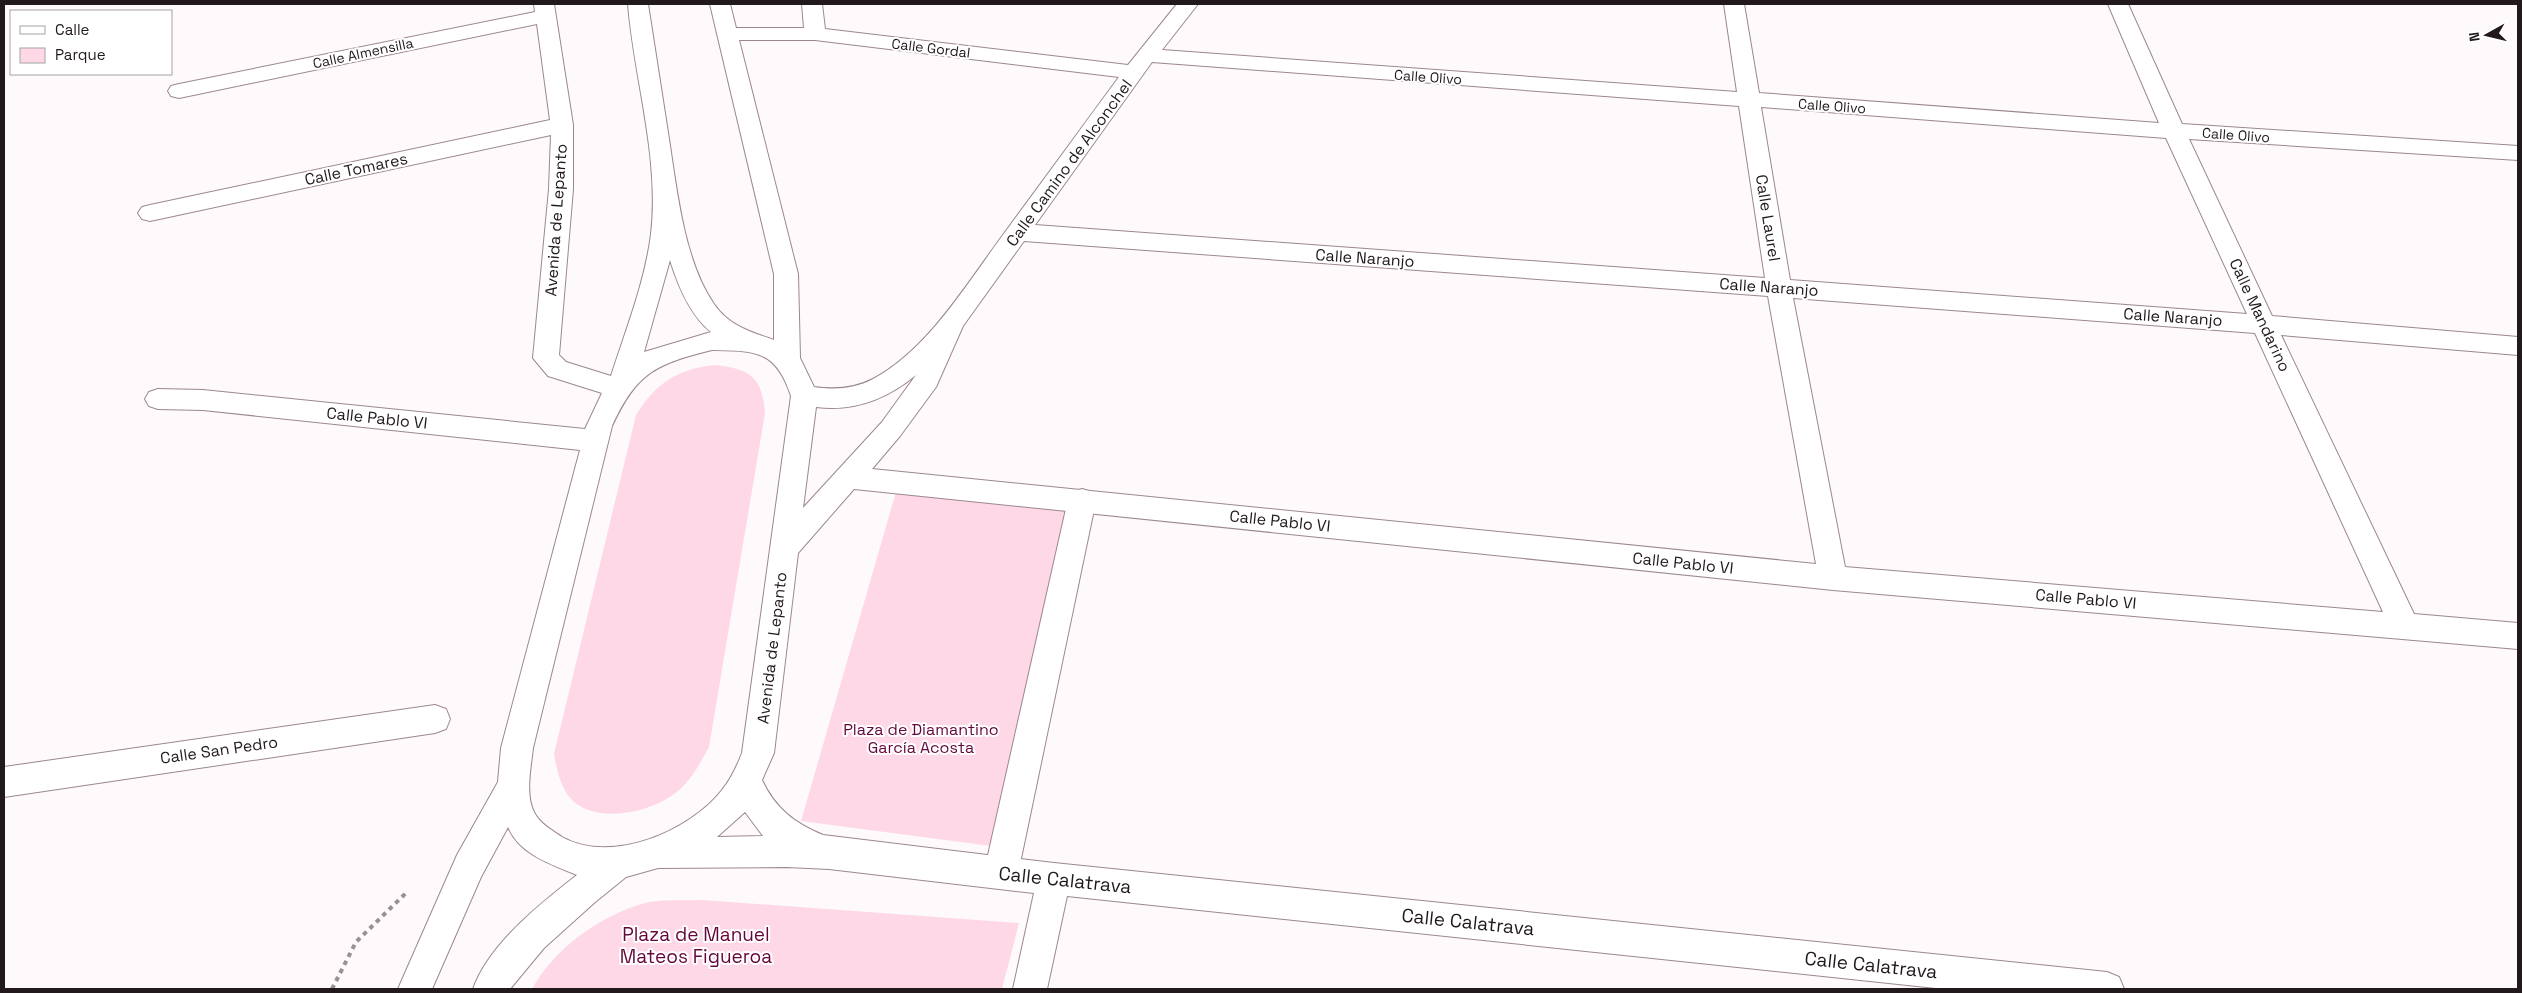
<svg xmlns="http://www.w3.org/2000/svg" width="2522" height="993" viewBox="0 0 2522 993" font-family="'Space Grotesk',sans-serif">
  <rect width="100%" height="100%" fill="#fef9fb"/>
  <g fill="#fed8e6">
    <path d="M715,365C751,369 762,377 765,413L709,747C699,765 690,783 673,795C647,813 597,824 572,800C560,787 557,770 554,754L636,415C656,383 677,369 715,365Z"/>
    <path d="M896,492L1066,511L991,846L801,821Z"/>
    <path d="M702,900L1019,923L1002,989H532C555,948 599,916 645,903C662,899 684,901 702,900Z"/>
  </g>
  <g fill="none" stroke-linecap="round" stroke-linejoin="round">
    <defs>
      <path id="pedestrian" d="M1082,489L1092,492L1096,500L1018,873L1013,884L1001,889L989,884L984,873L1068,500L1072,492Z"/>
      <g id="minor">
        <path d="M534,4H554L573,125V189L559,355L566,362L611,376C626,329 645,282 651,234C660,157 634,79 628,4H648C655,49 662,94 669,139C677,190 684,261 714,304C729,326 751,332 774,340V274L710,4H730L736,28H804L802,4H822L825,29L1128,65L1177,4H1198L1162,50L1737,92L1724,4H1744L1759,93L2159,123L2108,4H2128L2182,124L2518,146V160L2189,139L2272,316L2518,337V355L2281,335L2414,614L2518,623V649L1833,590L854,489L798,553L774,753L762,780C775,808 794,823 823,835L1054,863L2107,972L2119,977L2124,989H1945L1067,896L1047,989H1013L1034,893L829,869L787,867L658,868L626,877L594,903L544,948L510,989H473C489,944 541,903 577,875C551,864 520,855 508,827L481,877L432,989H398L457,855L498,782L501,748L580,450L203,410L158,409L149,406L145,399L149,392L158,389L203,390L585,429L602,393L548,376L533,358L549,189L551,135L150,221L142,219L138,213L142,207L150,205L550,120L537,24L179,98L171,96L168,91L171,86L179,84L535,12ZM739,40H815L1119,77C1079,131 1040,185 1000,239C965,287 926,351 873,379C854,389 835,390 814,387L800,358L798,274ZM1152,62L1739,106L1765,278L1035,225ZM1761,107L2166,138L2247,314L1790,280ZM1024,241L1768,296L1816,564L872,469L900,436L936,387L963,326ZM670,260C678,286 690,315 711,332L644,352ZM1793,298L2255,333L2383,612L1845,567ZM712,350C756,351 776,350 791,396L742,753C737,766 731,779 722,790C690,831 612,865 562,837C553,831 539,823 534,812C525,794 531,767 533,748L612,426C637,372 656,364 712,350ZM916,375L882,422L803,508L816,407C854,412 887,399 916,375ZM745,812L763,836L717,837Z"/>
        <path d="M435,705L446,709L450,719L446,729L435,733L4,797V767Z"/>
      </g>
    </defs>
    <use href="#pedestrian" stroke="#9c878f" stroke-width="2"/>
    <use href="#minor" stroke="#9c878f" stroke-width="2"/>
    <path stroke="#989194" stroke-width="4" stroke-dasharray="4.5 4.5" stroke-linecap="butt" d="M332,989L356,942L406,893"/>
    <use href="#pedestrian" fill="#fff" fill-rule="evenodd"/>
    <use href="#minor" fill="#fff" fill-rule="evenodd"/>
  </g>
  <g text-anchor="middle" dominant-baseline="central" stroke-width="4" stroke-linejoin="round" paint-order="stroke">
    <g font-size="14" fill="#21191c" stroke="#fff">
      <text transform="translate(931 48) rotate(7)">Calle Gordal</text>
      <text transform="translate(363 53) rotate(-12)">Calle Almensilla</text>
      <text transform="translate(1428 77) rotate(4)">Calle Olivo</text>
      <text transform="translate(1832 106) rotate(4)">Calle Olivo</text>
      <text transform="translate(2236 135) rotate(4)">Calle Olivo</text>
    </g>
    <g font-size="16" fill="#21191c" stroke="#fff">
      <text transform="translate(1069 163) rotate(-54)">Calle Camino de Alconchel</text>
      <text transform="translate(356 169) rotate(-12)">Calle Tomares</text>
      <text transform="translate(1768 218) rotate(81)">Calle Laurel</text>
      <text transform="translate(556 220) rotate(-86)">Avenida de Lepanto</text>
      <text transform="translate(1365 258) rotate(4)">Calle Naranjo</text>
      <text transform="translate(1769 287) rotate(4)">Calle Naranjo</text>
      <text transform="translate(2260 315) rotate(65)">Calle Mandarino</text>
      <text transform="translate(2173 317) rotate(4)">Calle Naranjo</text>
      <text transform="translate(377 418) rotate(6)">Calle Pablo VI</text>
      <text transform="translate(1280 521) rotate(6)">Calle Pablo VI</text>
      <text transform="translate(1683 563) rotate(6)">Calle Pablo VI</text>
      <text transform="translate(2086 599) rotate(5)">Calle Pablo VI</text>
      <text transform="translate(772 648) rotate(-83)">Avenida de Lepanto</text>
      <text transform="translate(219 750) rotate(-8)">Calle San Pedro</text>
    </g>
    <g font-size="16" fill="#64073c" stroke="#fff">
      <text x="921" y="729">Plaza de Diamantino<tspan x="921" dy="18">García Acosta</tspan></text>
    </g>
    <g font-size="19" fill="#21191c" stroke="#fff">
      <text transform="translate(1065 880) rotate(6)">Calle Calatrava</text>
      <text transform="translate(1468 922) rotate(6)">Calle Calatrava</text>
      <text transform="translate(1871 965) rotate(6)">Calle Calatrava</text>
    </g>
    <g font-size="19" fill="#64073c" stroke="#fff">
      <text x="696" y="934">Plaza de Manuel<tspan x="696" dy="22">Mateos Figueroa</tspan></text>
    </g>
  </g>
  <rect width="2522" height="993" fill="none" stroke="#21191c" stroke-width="10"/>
  <rect x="10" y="10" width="162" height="65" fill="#ffffff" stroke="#a6a3a4"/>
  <rect x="20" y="26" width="25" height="8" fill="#ffffff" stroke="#a6a3a4"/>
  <text x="55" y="35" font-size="15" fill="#21191c">Calle</text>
  <rect x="20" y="48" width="25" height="15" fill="#fed8e6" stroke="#a6a3a4"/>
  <text x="55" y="60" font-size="15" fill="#21191c">Parque</text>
  <g transform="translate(2487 35) rotate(262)" stroke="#ffffff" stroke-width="4" paint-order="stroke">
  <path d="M0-4L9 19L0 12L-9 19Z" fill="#21191c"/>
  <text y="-8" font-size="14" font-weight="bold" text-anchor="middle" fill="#21191c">N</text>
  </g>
</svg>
